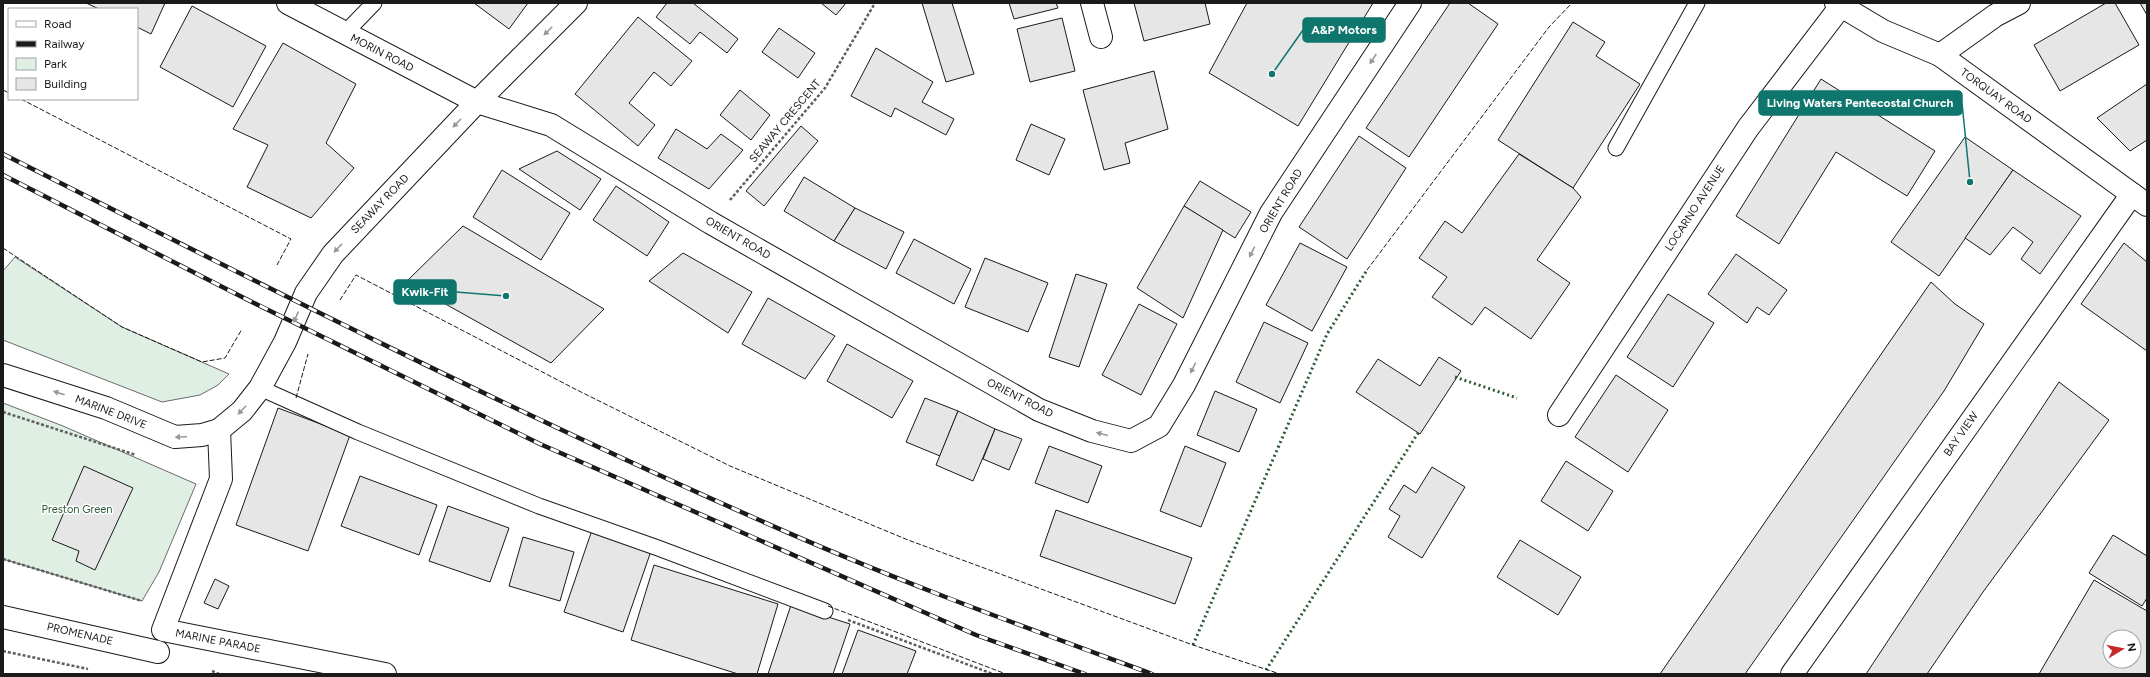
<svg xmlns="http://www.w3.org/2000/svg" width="2150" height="677" viewBox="0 0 2150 677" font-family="Figtree,sans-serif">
  <rect width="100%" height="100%" fill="#fff"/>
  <g fill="#e0efe3" stroke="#6a6a6a">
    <path d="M15,257L122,327L229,374L218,385L200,395L162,402L3,340V271Z"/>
    <path d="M3,403L63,426L196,484L159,572L142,601L3,559Z"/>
  </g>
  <g fill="#e6e6e6" stroke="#1a1a1a" fill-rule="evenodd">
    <path d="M86,3H165L151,34L137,27V9H99Z"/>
    <path d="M474,3H528L509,29Z"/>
    <path d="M667,3H693L738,39L727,53L700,32L690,44L656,17Z"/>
    <path d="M821,3H846L836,15Z"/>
    <path d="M922,3H952L974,74L946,82Z"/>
    <path d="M1009,3H1056L1058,8L1014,19Z"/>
    <path d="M1134,3H1205L1210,24L1144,41Z"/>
    <path d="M1247,3H1373L1298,126L1209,73Z"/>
    <path d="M1450,3H1468L1498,24L1409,157L1366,128Z"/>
    <path d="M2106,3H2115L2139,45L2060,91L2034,45Z"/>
    <path d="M2140,3H2147V15Z"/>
    <path d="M192,6L266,46L233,107L160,67Z"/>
    <path d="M638,17L692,61L671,86L654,72L629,103L655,125L638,146L575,94Z"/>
    <path d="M1062,18L1075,71L1030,82L1017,29Z"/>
    <path d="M1573,22L1605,42L1596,56L1640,84L1573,188L1498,140Z"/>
    <path d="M779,28L815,53L798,78L762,52Z"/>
    <path d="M283,43L356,84L326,143L354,168L311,218L247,187L268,145L233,129Z"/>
    <path d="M876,48L933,82L922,102L954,119L946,135L895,108L891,117L851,96Z"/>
    <path d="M1154,71L1168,129L1125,143L1130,163L1104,170L1083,90Z"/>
    <path d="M1821,79L1935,151L1907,196L1836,152L1779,244L1736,216Z"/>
    <path d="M2147,84V140L2130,151L2097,118Z"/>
    <path d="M740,90L770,115L751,140L720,115Z"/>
    <path d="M1031,124L1065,139L1049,175L1016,160Z"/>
    <path d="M801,126L818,141L764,206L746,191Z"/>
    <path d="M676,129L707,149L721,134L743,150L709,189L658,158Z"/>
    <path d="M1359,136L1406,168L1347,259L1299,227Z"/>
    <path d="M1965,137L2013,170L1939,276L1891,242Z"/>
    <path d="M557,151L601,179L580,210L519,169Z"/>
    <path d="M1519,154L1573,188L1581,197L1537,260L1570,283L1531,339L1485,307L1472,325L1432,297L1447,277L1419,258L1445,221L1462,233Z"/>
    <path d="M502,170L570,213L541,260L473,217Z"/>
    <path d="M2013,170L2081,216L2040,274L2021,259L2033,242L2013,227L1990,255L1965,238Z"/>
    <path d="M804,177L855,208L834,241L784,211Z"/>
    <path d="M1200,181L1251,212L1235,238L1184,206Z"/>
    <path d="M616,186L669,222L647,256L593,220Z"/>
    <path d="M1184,206L1223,230L1183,318L1137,288Z"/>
    <path d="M855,208L904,232L886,269L834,241Z"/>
    <path d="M463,226L604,309L551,363L406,282Z"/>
    <path d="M914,239L971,269L954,304L896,273Z"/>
    <path d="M1300,243L1347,267L1312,331L1266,305Z"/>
    <path d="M2124,243L2147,262V351L2081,304Z"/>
    <path d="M683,253L752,292L728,333L649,281Z"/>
    <path d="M1736,254L1787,290L1769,315L1757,307L1747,323L1708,294Z"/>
    <path d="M985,258L1048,283L1028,332L965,307Z"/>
    <path d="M1076,274L1107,284L1079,367L1049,357Z"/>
    <path d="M1931,282L1955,304L1984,324L1944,391L1745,674H1660Z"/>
    <path d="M1668,294L1714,323L1673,387L1627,357Z"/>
    <path d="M768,298L835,336L805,379L742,344Z"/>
    <path d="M1139,304L1177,324L1141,395L1102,375Z"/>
    <path d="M1264,322L1308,343L1280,403L1236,382Z"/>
    <path d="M847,344L913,381L892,418L827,381Z"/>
    <path d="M1439,357L1461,371L1420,434L1356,392L1378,359L1420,386Z"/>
    <path d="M1616,375L1668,410L1628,472L1575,437Z"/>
    <path d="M2059,382L2109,420L1983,592L1927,674H1866Z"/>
    <path d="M1215,391L1257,409L1239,452L1197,435Z"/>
    <path d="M925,398L958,411L940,456L906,442Z"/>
    <path d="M278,408L350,435L308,551L236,525Z"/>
    <path d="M958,411L995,429L973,481L936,465Z"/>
    <path d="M995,429L1022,439L1009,470L983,459Z"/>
    <path d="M1049,446L1102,466L1088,503L1035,483Z"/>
    <path d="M1185,446L1226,463L1201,527L1160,511Z"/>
    <path d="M1566,461L1613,491L1588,531L1541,501Z"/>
    <path d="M84,466L133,488L95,570L76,561L79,551L52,540Z"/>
    <path d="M1432,467L1465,487L1422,558L1388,537L1400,516L1389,509L1404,485L1416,493Z"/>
    <path d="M360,476L437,505L419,555L341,526Z"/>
    <path d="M448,506L509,528L490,582L429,561Z"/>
    <path d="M1056,510L1192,558L1175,604L1040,556Z"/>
    <path d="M592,530L651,551L623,632L564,612Z"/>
    <path d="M2113,535L2147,556V598L2142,606L2089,573Z"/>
    <path d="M523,537L574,552L560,601L509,586Z"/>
    <path d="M1520,540L1581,577L1558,615L1497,577Z"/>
    <path d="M654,565L778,604L757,674H738L631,640Z"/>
    <path d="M215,579L229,586L218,609L204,603Z"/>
    <path d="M2094,580L2147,611V674H2039ZM2110,637H2134V661H2110Z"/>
    <path d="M791,605L850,624L833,674H768Z"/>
    <path d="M858,630L916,651L907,674H842Z"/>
  </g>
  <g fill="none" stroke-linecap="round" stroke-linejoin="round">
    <defs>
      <g id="lane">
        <path d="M344,34L374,3"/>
        <path d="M1616,148L1697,3"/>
        <path d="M260,388L358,432L539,506L658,548L825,611"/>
      </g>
      <g id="street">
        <path d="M288,3L477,102L551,125L711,223L1039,410L1092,431L1131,441L1159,426L1184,385L1271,213L1410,3"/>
        <path d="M1092,3L1101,37"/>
        <path d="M1940,55L1996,15L2019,3"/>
        <path d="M1559,415L1748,128L1841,6"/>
        <path d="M219,430L221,479L163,630L385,674"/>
        <path d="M3,617L158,652"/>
        <path d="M1792,674L2132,194"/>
      </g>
      <path id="secondary" d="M3,375L106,408L175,437L202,435L219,430L242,411L260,388L285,342L306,293L333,254L477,102L576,3"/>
      <path id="primary" d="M1836,3L1883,31L1940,55L2147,205"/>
    </defs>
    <use href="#lane" stroke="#1a1a1a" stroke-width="17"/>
    <use href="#street" stroke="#1a1a1a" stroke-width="24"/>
    <use href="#secondary" stroke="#1a1a1a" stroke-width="24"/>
    <use href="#primary" stroke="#1a1a1a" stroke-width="24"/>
    <g stroke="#5f5f5f" stroke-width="2.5" stroke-dasharray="3 2" stroke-linecap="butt">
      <path d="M730,200L825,88L875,3"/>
      <path d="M3,412L136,455"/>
      <path d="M3,559L142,601"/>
      <path d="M848,620L993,674"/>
      <path d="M3,651L88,669"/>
      <path d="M212,671L219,674"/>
    </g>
    <use href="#lane" stroke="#fff" stroke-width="15"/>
    <use href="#street" stroke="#fff" stroke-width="22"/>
    <use href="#secondary" stroke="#fff" stroke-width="22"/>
    <use href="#primary" stroke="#fff" stroke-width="22"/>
    <defs>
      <g id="rail">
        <path d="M3,154C252,280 501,406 757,519C886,577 1019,625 1152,674"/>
        <path d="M3,175L246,299L540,444L976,635L1085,674"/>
      </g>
    </defs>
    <use href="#rail" stroke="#1a1a1a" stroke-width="4.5"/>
    <use href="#rail" stroke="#fff" stroke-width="3" stroke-dasharray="9" stroke-linecap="butt"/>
    <g stroke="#2b5a34" stroke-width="3" stroke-dasharray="2 3" stroke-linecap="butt">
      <path d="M1455,377L1517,398"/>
      <path d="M1193,645L1327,334L1367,270"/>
      <path d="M1266,670L1420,430"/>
    </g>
    <g stroke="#1a1a1a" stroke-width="1" stroke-dasharray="5 2" stroke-linecap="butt">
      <path d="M3,90L9,93"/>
      <path d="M21,99L291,239L277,265"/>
      <path d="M3,248L122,327L202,362L225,358L242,329"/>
      <path d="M1367,270L1549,27L1572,3"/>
      <path d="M340,300L356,275L575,389L730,466L908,540L1193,645L1280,674"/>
      <path d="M296,398L308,354"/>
      <path d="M828,606L1006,674"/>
    </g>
  </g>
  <defs><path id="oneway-solid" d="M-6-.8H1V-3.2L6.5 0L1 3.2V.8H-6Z"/></defs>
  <g fill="#989898">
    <use href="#oneway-solid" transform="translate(548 31) rotate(135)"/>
    <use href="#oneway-solid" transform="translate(1373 59) rotate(123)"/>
    <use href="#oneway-solid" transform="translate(457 123) rotate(134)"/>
    <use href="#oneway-solid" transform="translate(338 248) rotate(134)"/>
    <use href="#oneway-solid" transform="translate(1252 252) rotate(117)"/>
    <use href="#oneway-solid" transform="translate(296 317) rotate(114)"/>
    <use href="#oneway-solid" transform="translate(1193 368) rotate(117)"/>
    <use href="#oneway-solid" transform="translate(59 393) rotate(-162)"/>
    <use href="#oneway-solid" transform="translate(242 410) rotate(134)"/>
    <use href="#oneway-solid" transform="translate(1102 434) rotate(-165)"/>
    <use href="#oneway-solid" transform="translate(181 437) rotate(177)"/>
  </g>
  <g text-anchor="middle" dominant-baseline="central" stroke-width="3" stroke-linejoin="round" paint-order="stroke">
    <g font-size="11" fill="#1a1a1a" stroke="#fff">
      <text transform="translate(382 53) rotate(27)">MORIN ROAD</text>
      <text transform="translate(1996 96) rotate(36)">TORQUAY ROAD</text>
      <text transform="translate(785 121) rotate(-50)">SEAWAY CRESCENT</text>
      <text transform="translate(1281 201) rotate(-59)">ORIENT ROAD</text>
      <text transform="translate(380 204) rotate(-46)">SEAWAY ROAD</text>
      <text transform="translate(1695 208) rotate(-57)">LOCARNO AVENUE</text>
      <text transform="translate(738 238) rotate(30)">ORIENT ROAD</text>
      <text transform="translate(1020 398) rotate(27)">ORIENT ROAD</text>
      <text transform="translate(111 412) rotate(21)">MARINE DRIVE</text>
      <text transform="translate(1961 434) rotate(-55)">BAY VIEW</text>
      <text transform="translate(80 634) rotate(13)">PROMENADE</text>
      <text transform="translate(218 641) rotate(11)">MARINE PARADE</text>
    </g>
    <g font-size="11" fill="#2b5a34" stroke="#fff">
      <text x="77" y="509">Preston Green</text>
    </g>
  </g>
  <path fill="none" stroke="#0f766e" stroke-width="1.5" d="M1272 74L1303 30M1970 182L1962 103M506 296L456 292"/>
  <g fill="#0f766e" stroke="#fff" stroke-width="1.5">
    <circle cx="1272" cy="74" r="4"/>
    <circle cx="1970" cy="182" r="4"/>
    <circle cx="506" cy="296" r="4"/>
  </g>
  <g fill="#0f766e" stroke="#0f766e" stroke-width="1.5">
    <rect x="1303" y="18" width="82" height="24" rx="4"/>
    <rect x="1759" y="91" width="203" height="24" rx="4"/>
    <rect x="394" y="280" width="62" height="24" rx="4"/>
  </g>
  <g font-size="12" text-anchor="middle" font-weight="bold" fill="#fff">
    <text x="1344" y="34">A&amp;P Motors</text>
    <text x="1860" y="107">Living Waters Pentecostal Church</text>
    <text x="425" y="296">Kwik-Fit</text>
  </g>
  <rect width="2150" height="677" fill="none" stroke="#1a1a1a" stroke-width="8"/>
  <rect x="8" y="8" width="130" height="92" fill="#ffffff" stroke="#a3a3a3"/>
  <rect x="16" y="21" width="20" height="6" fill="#ffffff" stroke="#a3a3a3"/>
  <text x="44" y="28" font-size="12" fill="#1a1a1a">Road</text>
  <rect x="16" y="41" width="20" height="6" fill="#1a1a1a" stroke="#a3a3a3"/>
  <text x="44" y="48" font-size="12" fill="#1a1a1a">Railway</text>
  <rect x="16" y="58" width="20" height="12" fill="#e0efe3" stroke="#a3a3a3"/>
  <text x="44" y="68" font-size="12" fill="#1a1a1a">Park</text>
  <rect x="16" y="78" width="20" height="12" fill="#e6e6e6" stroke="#a3a3a3"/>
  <text x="44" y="88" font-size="12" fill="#1a1a1a">Building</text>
  <g transform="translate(2122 649) rotate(80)"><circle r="19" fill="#ffffff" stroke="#a3a3a3"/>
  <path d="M0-3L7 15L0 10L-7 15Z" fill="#c62828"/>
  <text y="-6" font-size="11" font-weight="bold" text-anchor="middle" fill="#1a1a1a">N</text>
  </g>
</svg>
